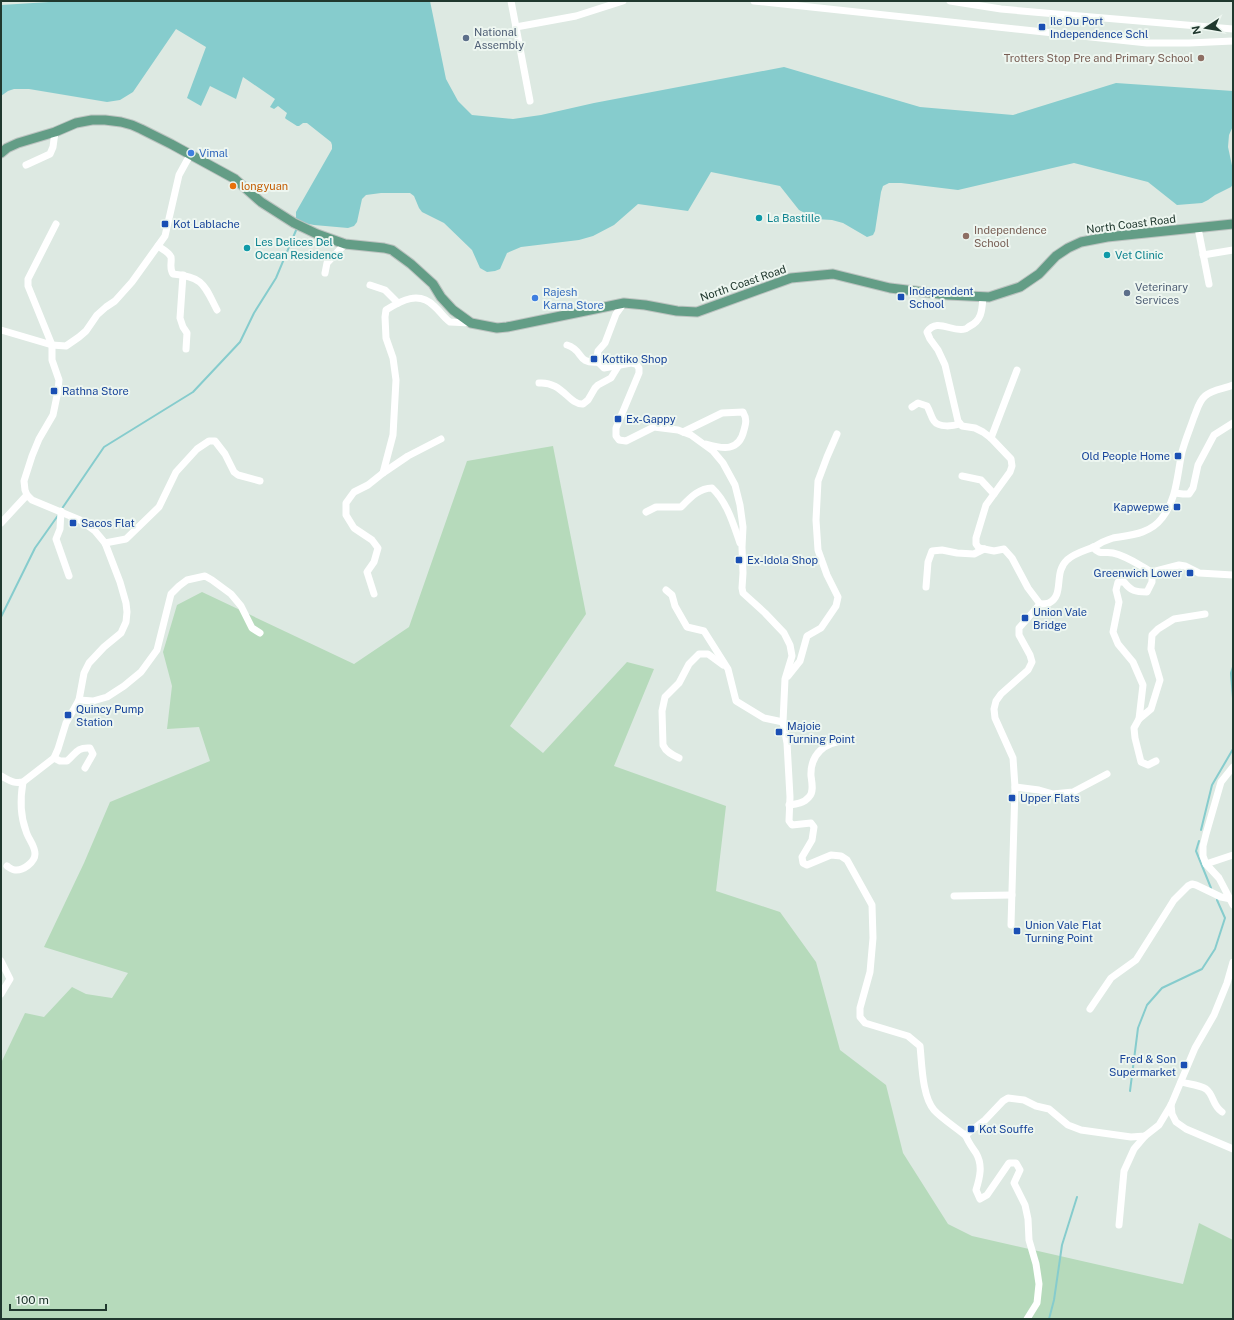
<svg xmlns="http://www.w3.org/2000/svg" width="1234" height="1320" viewBox="0 0 1234 1320" font-family="'Public Sans',sans-serif">
  <rect width="100%" height="100%" fill="#dde9e2"/>
  <path fill="#b6dabb" d="M553,446L586,614L510,726L543,753L627,662L654,669L614,766L726,806L716,891L780,912L816,962L840,1050L886,1085L903,1153L948,1224L972,1236L1183,1284L1199,1223L1233,1240V1319H1V1063L25,1013L44,1017L72,987L86,994L112,998L128,973L44,947L84,863L110,802L210,761L199,727L167,729L172,686L163,652L177,605L202,592L354,664L409,627L467,461Z"/>
  <path fill="#86cccd" d="M65,1H430L446,79L458,101L472,115L513,119L541,115L594,103L784,67L920,107L1013,115L1116,83L1233,91V126L1229,135L1228,147L1233,170V184L1231,187L1215,195L1208,200L1202,203L1177,205L1148,182L1074,163L958,190L901,183H889L883,186L881,192L875,231L873,235L867,237L843,223L832,220L816,219L799,210L780,186L711,172L688,211L638,204L614,225L593,236L579,240L521,247L507,253L500,269L495,271L487,272L480,268L472,250L444,223L422,212L419,208L414,196L410,193H381L366,195L362,199L357,222L354,226L348,228L314,225L299,222L296,218V212L332,149V145L331,142L307,123H303L299,126H297L286,119L285,118L287,113L278,106L274,109L270,107L275,99L243,77L236,99L210,86L201,106L187,98L206,47L176,29L133,92L120,100L107,102L29,89H14L8,91L1,96V5Z"/>
  <g fill="none" stroke-linecap="round" stroke-linejoin="round">
    <g stroke="#86cccd" stroke-width="2">
      <path d="M61,510L104,447L193,392L240,342L254,313L276,278L297,228"/>
      <path d="M1,617L35,548L59,514"/>
      <path d="M1233,667L1231,673L1233,698"/>
      <path d="M1201,830L1212,785L1233,749"/>
      <path d="M1199,841L1196,851L1211,888"/>
      <path d="M1130,1091L1138,1028L1147,1005L1162,988L1202,969L1215,949L1225,918L1217,900"/>
      <path d="M1049,1319L1054,1300L1062,1245L1077,1197"/>
    </g>
    <defs>
      <path id="major" d="M1,153L7,148L18,143L55,132L76,123L92,120H105L121,122L132,125L141,129L171,144L235,179L261,202L294,223L317,234L345,244L384,248L392,250L411,264L433,284L441,297L453,310L471,323L497,328L507,327L624,303L645,305L677,311L697,312L791,278L833,274L890,288L948,295L989,297L1020,287L1039,274L1056,256L1068,248L1081,242L1107,237L1233,224"/>
    </defs>
    <use href="#major" stroke="#bcc3c0" stroke-width="11"/>
    <g stroke="#fff" stroke-width="7">
      <path d="M511,1L530,101"/>
      <path d="M754,1L1147,43H1189L1233,41"/>
      <path d="M950,1L1001,9L1033,12L1233,29"/>
      <path d="M516,27L576,16L623,1"/>
      <path d="M26,165L50,154L53,147L55,132"/>
      <path d="M1198,228L1209,284"/>
      <path d="M158,246C162,249 169,252 171,257C172,263 169,268 173,274C204,277 204,285 217,310"/>
      <path d="M1203,255L1233,250"/>
      <path d="M325,273L327,263L345,244"/>
      <path d="M183,275L180,318L183,327L187,333L186,349"/>
      <path d="M370,285L385,290L398,303"/>
      <path d="M983,297C982,310 982,320 970,326C968,327 967,329 965,329C952,333 937,317 927,332L930,339L938,350L945,365L958,421L962,426L975,428L983,432L991,438L1011,459L1012,466L1010,472L986,505L976,538V544L979,548L994,551L1004,549L1012,558L1028,588L1040,604"/>
      <path d="M624,303L616,314L605,343L598,351L597,357L598,362L604,368L631,363L636,364L639,368V373L616,428V436L619,440L626,441L654,427L678,430L691,435L713,451L723,463L735,485L740,505L743,527L742,547L743,573L742,588L743,593L765,613L784,633L790,645L792,656L785,679L783,722L787,743L790,797L789,821L792,825L811,823L814,827L812,840L802,857L803,863L807,865L831,855L841,856L847,860L872,905L873,938L870,972L860,1008V1017L865,1023L908,1036L920,1046C922,1064 922,1096 934,1110C941,1118 958,1129 966,1136"/>
      <path d="M1,330L52,345L66,346L79,337L86,331L97,315L106,307L115,301L132,282L165,236L179,175L190,155"/>
      <path d="M567,345C584,350 576,364 598,362"/>
      <path d="M539,383C562,381 569,405 583,404L588,400L595,388L598,385L611,378L619,365"/>
      <path d="M912,407L918,403L927,406C930,411 931,417 934,421C939,428 953,426 960,424"/>
      <path d="M683,432L722,413L743,412C747,419 746,423 744,430C739,452 723,449 706,444"/>
      <path d="M991,438L1017,370"/>
      <path d="M383,473L408,456L441,439"/>
      <path d="M962,476L981,480L994,494"/>
      <path d="M1175,493L1183,494H1189L1193,488L1198,465L1214,435L1233,423"/>
      <path d="M61,511L60,529L56,539L69,576"/>
      <path d="M646,512L656,507H681C690,498 699,488 712,488C727,502 733,523 740,543"/>
      <path d="M1,523L27,495"/>
      <path d="M105,543L126,539L159,507L176,472L197,449L209,441H215L225,454L234,472L238,475L260,481"/>
      <path d="M1093,547C1100,556 1104,551 1113,553C1127,556 1139,565 1152,572L1179,565L1185,566L1199,573L1233,575"/>
      <path d="M1152,572V582L1147,592C1135,592 1131,591 1124,582H1118L1116,590L1119,602L1113,632L1118,644L1133,662L1143,685L1139,719L1151,709L1160,680L1151,649L1152,635L1158,629L1174,619L1205,614"/>
      <path d="M926,587L928,562L932,551L942,550L957,553L974,554L984,549"/>
      <path d="M666,590L672,595L675,606L687,627L704,631L728,669L736,701L764,718L783,722"/>
      <path d="M374,594L367,572L374,562L378,548L372,540L354,528L346,515V503L354,492L368,485L383,473L393,435L396,380L393,358L386,338L385,317L386,310C402,300 419,291 434,306C440,311 444,318 450,322L471,323"/>
      <path d="M788,676L800,661L807,636L821,628L836,606L838,597L827,575L818,550L816,520L818,481L827,457L837,434"/>
      <path d="M79,700L93,701L107,697L124,686L141,672L157,650L171,594L179,586L187,580L205,576L212,580L231,594L241,606L252,628L260,633"/>
      <path d="M1139,719L1134,728L1135,738L1141,762L1148,765L1156,761"/>
      <path d="M54,758L60,761H67C76,754 76,747 90,748L93,754L85,768"/>
      <path d="M679,758C672,755 666,752 663,745L662,711L665,697L679,683L689,664L699,654H708L723,665"/>
      <path d="M1233,767L1221,782L1206,834L1203,846V856L1206,864L1219,878L1233,905"/>
      <path d="M1,776C9,780 13,784 23,782L54,758L58,749L66,723L79,700L84,673L89,663L104,647L121,633L126,622L127,612L126,603L120,582L105,543L95,531L80,520L32,500L27,495L25,490L24,481L32,456L39,439L53,415L58,391L59,380L52,360V345L28,286V279L56,224"/>
      <path d="M1015,787L1039,790L1053,794L1073,792L1107,774"/>
      <path d="M789,805C797,804 804,803 809,797C814,792 812,783 811,776C810,754 825,742 845,741"/>
      <path d="M1206,864L1233,855"/>
      <path d="M7,866C10,868 12,870 15,870C23,871 35,862 35,854C35,845 28,839 26,831C20,815 20,799 23,782"/>
      <path d="M954,896L1012,895"/>
      <path d="M1011,925L1015,787L1013,758L995,718L994,709L996,701L1001,694L1028,670L1032,662L1030,655L1019,635V628L1040,604C1042,604 1047,604 1049,603C1065,595 1053,573 1067,560C1075,553 1084,551 1094,547C1100,543 1106,540 1113,538C1131,535 1150,534 1162,518C1177,499 1177,475 1182,452C1185,440 1190,429 1194,417C1197,410 1199,401 1205,396C1213,389 1224,389 1233,385"/>
      <path d="M1,961L10,979L1,994"/>
      <path d="M1090,1009L1111,978L1136,960L1174,900L1188,886L1192,884L1196,885L1221,897L1231,899"/>
      <path d="M1181,1082C1188,1084 1200,1085 1206,1089C1214,1095 1212,1105 1222,1112"/>
      <path d="M1171,1105L1172,1114L1176,1122L1186,1129L1233,1149"/>
      <path d="M1119,1225L1124,1171L1134,1149L1145,1136"/>
      <path d="M1027,1319L1037,1303L1039,1284L1036,1264L1029,1240L1028,1219L1025,1205L1014,1183L1020,1170L1016,1163H1009L987,1195L980,1199L976,1190C980,1177 983,1165 976,1153C972,1147 968,1142 966,1136L968,1133L985,1120L1003,1101L1008,1098L1024,1100L1036,1106L1049,1109L1068,1125L1081,1130L1131,1137L1145,1136L1159,1125L1171,1105L1195,1048L1214,1015L1227,983L1233,962"/>
    </g>
    <use href="#major" stroke="#639d86" stroke-width="9"/>
  </g>
  <g fill="#1a4fb4" stroke="#edf6f0" stroke-width="1.5">
    <rect x="1038" y="23" width="8" height="8" rx="2"/>
    <rect x="161" y="220" width="8" height="8" rx="2"/>
    <rect x="897" y="293" width="8" height="8" rx="2"/>
    <rect x="590" y="355" width="8" height="8" rx="2"/>
    <rect x="50" y="387" width="8" height="8" rx="2"/>
    <rect x="614" y="415" width="8" height="8" rx="2"/>
    <rect x="1174" y="452" width="8" height="8" rx="2"/>
    <rect x="1173" y="503" width="8" height="8" rx="2"/>
    <rect x="69" y="519" width="8" height="8" rx="2"/>
    <rect x="735" y="556" width="8" height="8" rx="2"/>
    <rect x="1186" y="569" width="8" height="8" rx="2"/>
    <rect x="1021" y="614" width="8" height="8" rx="2"/>
    <rect x="64" y="711" width="8" height="8" rx="2"/>
    <rect x="775" y="728" width="8" height="8" rx="2"/>
    <rect x="1008" y="794" width="8" height="8" rx="2"/>
    <rect x="1013" y="927" width="8" height="8" rx="2"/>
    <rect x="1180" y="1061" width="8" height="8" rx="2"/>
    <rect x="967" y="1125" width="8" height="8" rx="2"/>
  </g>
  <g fill="#5c6f8a" stroke="#edf6f0" stroke-width="1.5">
    <circle cx="466" cy="38" r="4"/>
    <circle cx="1127" cy="293" r="4"/>
  </g>
  <g fill="#8d6e63" stroke="#edf6f0" stroke-width="1.5">
    <circle cx="1201" cy="58" r="4"/>
    <circle cx="966" cy="236" r="4"/>
  </g>
  <g fill="#3f7fe0" stroke="#edf6f0" stroke-width="1.5">
    <circle cx="191" cy="153" r="4"/>
    <circle cx="535" cy="298" r="4"/>
  </g>
  <circle fill="#e8710a" stroke="#edf6f0" stroke-width="1.5" cx="233" cy="186" r="4"/>
  <g fill="#0f9aa8" stroke="#edf6f0" stroke-width="1.5">
    <circle cx="759" cy="218" r="4"/>
    <circle cx="247" cy="248" r="4"/>
    <circle cx="1107" cy="255" r="4"/>
  </g>
  <g text-anchor="middle" dominant-baseline="central" stroke-width="4" stroke-linejoin="round" paint-order="stroke">
    <g font-size="11" fill="#164399" stroke="#edf6f0" text-anchor="start">
      <text x="1050" y="21">Ile Du Port<tspan x="1050" dy="13">Independence Schl</tspan></text>
      <text x="173" y="224">Kot Lablache</text>
      <text x="909" y="291">Independent<tspan x="909" dy="13">School</tspan></text>
      <text x="602" y="359">Kottiko Shop</text>
      <text x="62" y="391">Rathna Store</text>
      <text x="626" y="419">Ex-Gappy</text>
      <text x="1170" y="456" text-anchor="end">Old People Home</text>
      <text x="1169" y="507" text-anchor="end">Kapwepwe</text>
      <text x="81" y="523">Sacos Flat</text>
      <text x="747" y="560">Ex-Idola Shop</text>
      <text x="1182" y="573" text-anchor="end">Greenwich Lower</text>
      <text x="1033" y="612">Union Vale<tspan x="1033" dy="13">Bridge</tspan></text>
      <text x="76" y="709">Quincy Pump<tspan x="76" dy="13">Station</tspan></text>
      <text x="787" y="726">Majoie<tspan x="787" dy="13">Turning Point</tspan></text>
      <text x="1020" y="798">Upper Flats</text>
      <text x="1025" y="925">Union Vale Flat<tspan x="1025" dy="13">Turning Point</tspan></text>
      <text x="1176" y="1059" text-anchor="end">Fred &amp; Son<tspan x="1176" dy="13">Supermarket</tspan></text>
      <text x="979" y="1129">Kot Souffe</text>
    </g>
    <g font-size="11" fill="#4e5e75" stroke="#edf6f0" text-anchor="start">
      <text x="474" y="32">National<tspan x="474" dy="13">Assembly</tspan></text>
      <text x="1135" y="287">Veterinary<tspan x="1135" dy="13">Services</tspan></text>
    </g>
    <g font-size="11" fill="#785e54" stroke="#edf6f0" text-anchor="end">
      <text x="1193" y="58">Trotters Stop Pre and Primary School</text>
      <text x="974" y="230" text-anchor="start">Independence<tspan x="974" dy="13">School</tspan></text>
    </g>
    <g font-size="11" fill="#366cbe" stroke="#edf6f0" text-anchor="start">
      <text x="199" y="153">Vimal</text>
      <text x="543" y="292">Rajesh<tspan x="543" dy="13">Karna Store</tspan></text>
    </g>
    <g font-size="11" fill="#c56008" stroke="#edf6f0" text-anchor="start">
      <text x="241" y="186">longyuan</text>
    </g>
    <g font-size="11" fill="#0d838f" stroke="#edf6f0" text-anchor="start">
      <text x="767" y="218">La Bastille</text>
      <text x="255" y="242">Les Delices Del<tspan x="255" dy="13">Ocean Residence</tspan></text>
      <text x="1115" y="255">Vet Clinic</text>
    </g>
    <g font-size="11" fill="#20382e" stroke="#edf6f0">
      <text transform="translate(1131 224) rotate(-7)">North Coast Road</text>
      <text transform="translate(743 283) rotate(-19)">North Coast Road</text>
    </g>
  </g>
  <rect width="1234" height="1320" fill="none" stroke="#20382e" stroke-width="4"/>
  <g transform="translate(1206 28) rotate(258)" stroke="#edf6f0" stroke-width="3" paint-order="stroke">
  <path d="M0-3L7 15L0 10L-7 15Z" fill="#20382e"/>
  <text y="-6" font-size="11" font-weight="bold" text-anchor="middle" fill="#20382e">N</text>
  </g>
  <path d="M10 1304v6h96v-6" fill="none" stroke="#20382e" stroke-width="2"/>
  <text x="16" y="1304" font-size="12" fill="#20382e" stroke="#edf6f0" stroke-width="3" paint-order="stroke">100 m</text>
</svg>
